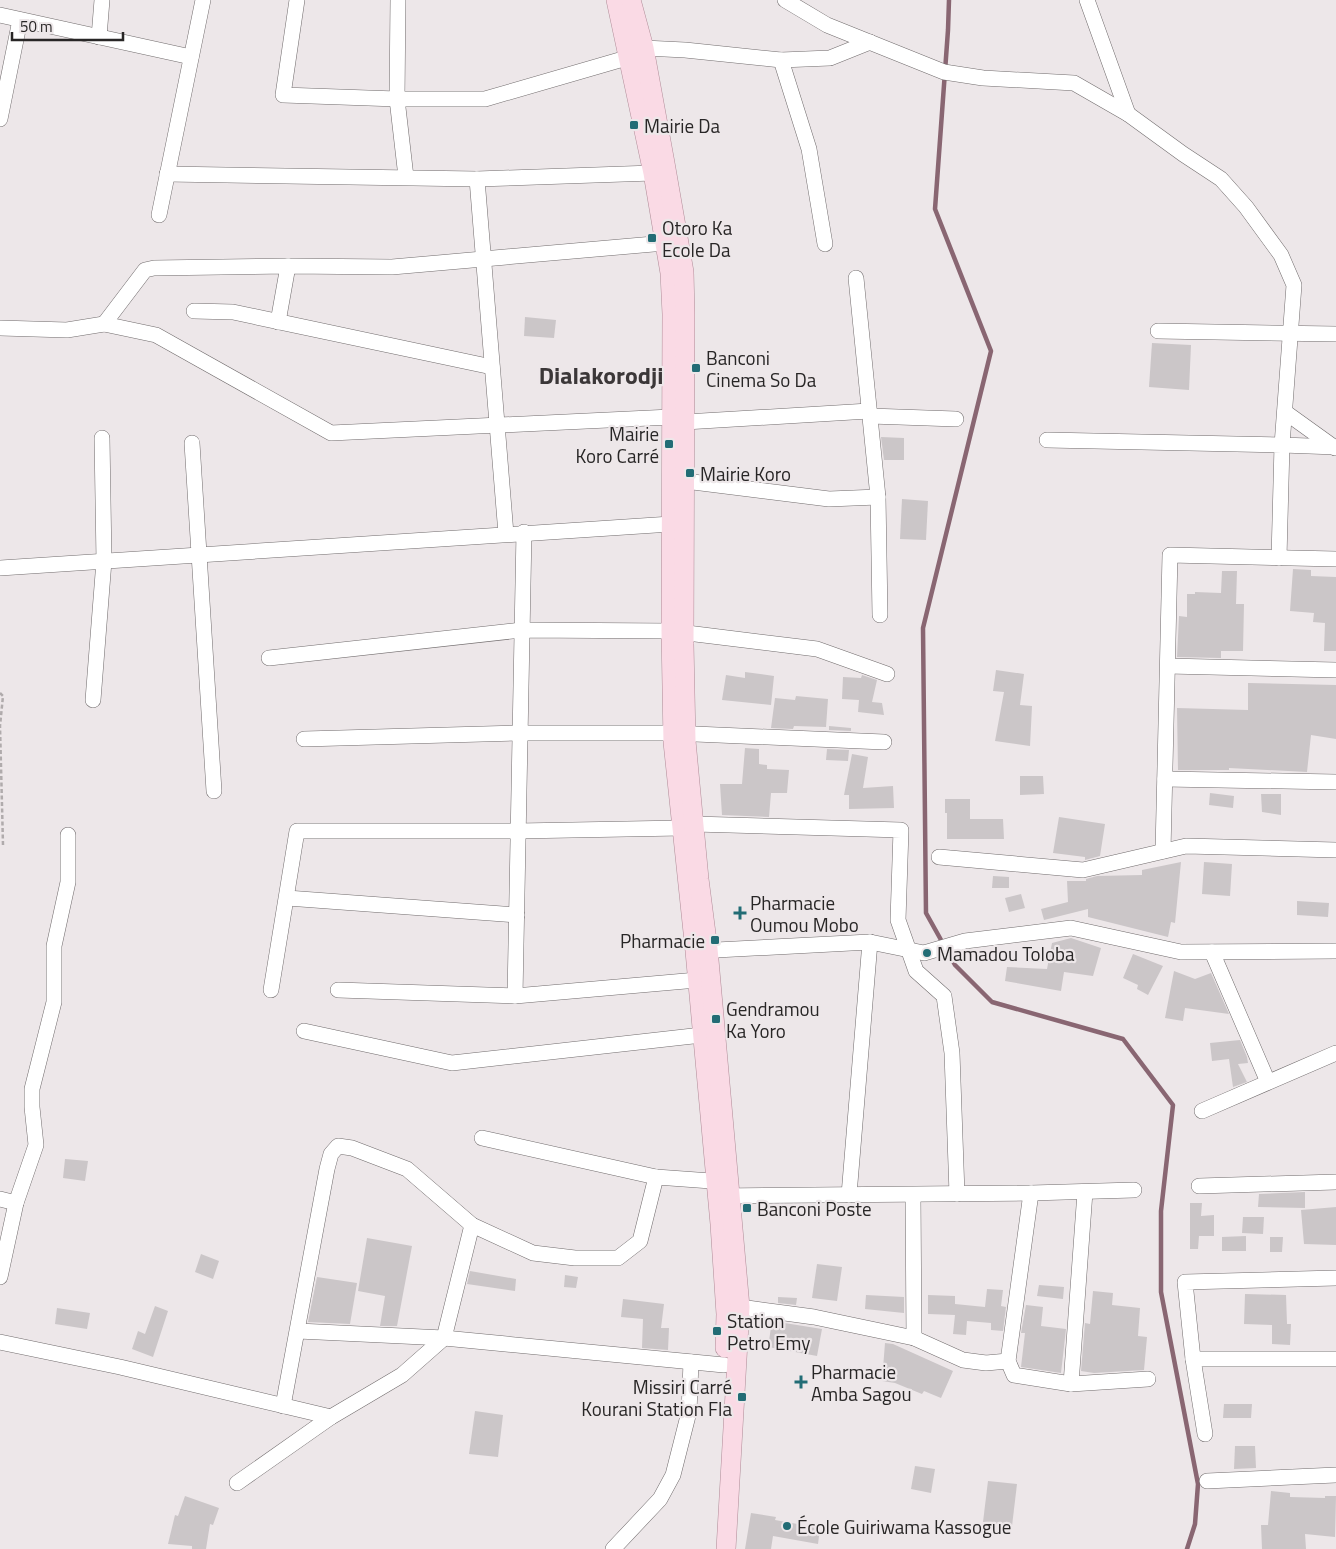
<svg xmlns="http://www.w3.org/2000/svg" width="1336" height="1549" viewBox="0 0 1336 1549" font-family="'Titillium Web',sans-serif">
  <rect width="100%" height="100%" fill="#ede7e9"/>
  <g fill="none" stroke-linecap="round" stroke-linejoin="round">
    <path stroke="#896672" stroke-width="4.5" d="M949,0L948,30L935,209L991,351L923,628L926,913L955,965L992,1002L1123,1039L1173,1105L1161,1211V1292L1198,1484L1195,1524L1187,1549"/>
  </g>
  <g fill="#cbc6c8">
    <path d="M525,317L556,320L554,338L524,336Z"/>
    <path d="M1152,343L1191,345L1189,390L1149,387Z"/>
    <path d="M881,437L904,438V460H884Z"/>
    <path d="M902,499L928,501L926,540L900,539Z"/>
    <path d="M1293,569L1311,570V576L1336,577V651H1324L1325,623L1313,622L1314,613L1290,611Z"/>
    <path d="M1222,571H1237L1236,604H1244L1243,651H1221V658L1177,657L1179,616L1187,617V594H1195V592L1221,593Z"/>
    <path d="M996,670L1024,674L1020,705L1032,706L1030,746L995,741L1004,692L993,691Z"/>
    <path d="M745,672L774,676L771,705L722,700L726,675L745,678Z"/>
    <path d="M862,675L877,680L872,702L882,703L884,715L858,712L859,700L842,699L843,677L861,678Z"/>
    <path d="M1248,683L1336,685V739L1311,735L1307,772L1229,768V770H1178L1177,708L1248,710Z"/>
    <path d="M796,696L828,699L826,727L794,726L793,729L771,728L775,698L795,700Z"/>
    <path d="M829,726L851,728V731L829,730Z"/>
    <path d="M745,748L759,749V764L767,765V769L789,770L787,793H771L769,817L722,815L720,784H742Z"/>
    <path d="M827,749L849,750L848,761L826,760Z"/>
    <path d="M852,754L868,757L863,788L893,786L894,808L849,809V795H844Z"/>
    <path d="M1020,776H1043L1044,794L1020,795Z"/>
    <path d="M1210,793L1234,796L1233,808L1209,805Z"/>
    <path d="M1261,794H1281V815L1262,812Z"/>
    <path d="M945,799H970V819H1003L1004,839H947V813H945Z"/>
    <path d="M1059,817L1105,824L1100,856L1085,860V857L1053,853Z"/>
    <path d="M1181,862L1175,923L1171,922L1168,937L1088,917V909L1044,920L1041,909L1068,902L1067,881H1086V879L1097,876L1142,875V870Z"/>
    <path d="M1204,862L1232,864L1230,896L1202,894Z"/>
    <path d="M993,876L1009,877V888H992Z"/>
    <path d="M1021,894L1025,908L1009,912L1005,898Z"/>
    <path d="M1297,901L1329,903L1328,917L1297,915Z"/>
    <path d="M1071,938L1101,948L1093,976L1064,972L1061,991L1005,981L1007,967L1047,969L1052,943Z"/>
    <path d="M1133,954L1163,966L1148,995L1137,989L1138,985L1123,978Z"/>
    <path d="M1174,971L1195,979L1211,973L1229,1014L1185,1008L1183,1021L1165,1018Z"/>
    <path d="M1240,1040L1247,1057L1248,1063L1238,1064L1247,1082L1233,1087L1229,1059L1212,1061L1210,1043Z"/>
    <path d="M65,1159L88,1161L85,1181L63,1178Z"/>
    <path d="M1305,1192V1208L1258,1207L1259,1194Z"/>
    <path d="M1190,1203H1202L1201,1216L1214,1215V1236H1199L1198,1249H1190Z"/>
    <path d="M1336,1207V1245L1304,1244L1301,1210Z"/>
    <path d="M1243,1217H1264L1263,1234L1242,1233Z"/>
    <path d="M1246,1236V1251H1222V1237Z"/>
    <path d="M1270,1237H1283L1282,1252H1270Z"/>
    <path d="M367,1238L412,1246L397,1326H380L385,1296L358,1291Z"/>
    <path d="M201,1254L219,1261L213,1279L195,1272Z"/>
    <path d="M817,1264L842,1267L837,1301L812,1298Z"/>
    <path d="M470,1271L516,1279L515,1291L467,1284Z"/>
    <path d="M565,1275L578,1277L576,1288L564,1287Z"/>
    <path d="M317,1277L357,1283L350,1324L308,1322Z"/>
    <path d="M1039,1285L1064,1287L1063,1299L1037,1296Z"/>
    <path d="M987,1289L1003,1290L1001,1306L1006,1307L1003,1331L991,1330V1323L967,1321L966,1335L953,1334L955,1315L928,1314V1295L955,1296V1304L985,1307Z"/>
    <path d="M1093,1291L1113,1293L1112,1305L1140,1308L1138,1336L1147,1337L1144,1370L1094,1373L1081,1371L1085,1323L1090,1324Z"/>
    <path d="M1245,1294L1286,1295L1287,1324H1291L1290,1345L1272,1344V1325L1244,1324Z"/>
    <path d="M866,1295L904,1297V1313L865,1309Z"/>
    <path d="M778,1297L797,1298L796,1305L778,1303Z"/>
    <path d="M623,1299L664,1304L661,1328H669L668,1350L642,1348L643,1319L621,1317Z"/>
    <path d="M1026,1305L1043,1307L1041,1326L1066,1329L1061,1373L1021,1367L1025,1333H1021Z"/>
    <path d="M155,1306L168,1311L153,1357L132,1349L138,1331L145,1334Z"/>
    <path d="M57,1308L90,1313L87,1329L55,1324Z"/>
    <path d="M772,1321L822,1329L817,1356L768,1347Z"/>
    <path d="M885,1343L893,1344L953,1371L941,1398L924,1391L922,1394L895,1383L882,1381Z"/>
    <path d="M1224,1404H1252L1251,1418H1223Z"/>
    <path d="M475,1411L503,1415L498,1457L469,1454Z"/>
    <path d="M1235,1446H1255L1256,1468L1234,1469Z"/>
    <path d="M915,1466L935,1469L931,1493L911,1489Z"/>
    <path d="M988,1481L1017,1484L1012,1526L983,1522Z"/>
    <path d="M1271,1491L1290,1493V1497L1325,1498V1496H1336L1335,1537L1305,1534L1306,1549H1262L1261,1525H1268Z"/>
    <path d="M185,1496L219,1508L213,1525L210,1524L206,1549H192V1546L168,1544L175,1515L178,1516Z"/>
    <path d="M751,1513L776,1517L775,1520L820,1528L818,1544L773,1536L771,1549H745Z"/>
  </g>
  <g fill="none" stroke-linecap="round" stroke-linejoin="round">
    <defs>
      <g id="minor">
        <path d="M297,0L283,95L397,99H485L630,57"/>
        <path d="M398,0L397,99L406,177"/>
        <path d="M785,0L827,25L944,72L983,78L1074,83L1128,114L1183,154L1221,179L1246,207L1281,255L1294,285L1282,445L1336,447"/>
        <path d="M1087,0L1128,114"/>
        <path d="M0,15L191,57"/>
        <path d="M99,37L102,0"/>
        <path d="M644,48L685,50L781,60L830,58L870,42"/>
        <path d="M781,60L809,149L825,244"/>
        <path d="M0,119L20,20"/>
        <path d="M167,174L477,179L653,173"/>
        <path d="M477,179L506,534"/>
        <path d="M159,215L203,0"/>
        <path d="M856,278L878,497L880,615"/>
        <path d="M194,311L233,312L492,367"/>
        <path d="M278,322L288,266"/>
        <path d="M104,324L145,270L154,268L288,266L392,267L665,243"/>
        <path d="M0,328L67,330L104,324L156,335L331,433L671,417"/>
        <path d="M1158,331L1336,334"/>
        <path d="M1285,412L1335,448"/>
        <path d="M870,416L956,419"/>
        <path d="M685,422L869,411"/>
        <path d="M1047,440L1282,445L1279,558"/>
        <path d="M192,443L214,791"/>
        <path d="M685,481L829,499L878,497"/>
        <path d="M0,568L671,524"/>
        <path d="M269,658L522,630L671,631L817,649L887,674"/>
        <path d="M1168,666L1336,670"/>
        <path d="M93,700L104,561L102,438"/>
        <path d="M304,739L520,733H672L884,742"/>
        <path d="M1165,779L1336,782"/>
        <path d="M1163,851L1170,555L1336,559"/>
        <path d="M939,857L1083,870L1186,846L1336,850"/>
        <path d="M287,898L517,915"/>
        <path d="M697,951L870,942L924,953L965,941L1071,928L1181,952L1336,951"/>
        <path d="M1212,952L1268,1082"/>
        <path d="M271,990L297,831H518L681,828L694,824L901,830L898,920L916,971L944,996L952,1053L957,1194"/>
        <path d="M338,990L515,996L697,980"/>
        <path d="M515,996L524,532"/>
        <path d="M304,1031L452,1063L702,1035"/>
        <path d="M1202,1111L1336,1053"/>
        <path d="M482,1138L656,1177L725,1182"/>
        <path d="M1199,1186L1336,1182"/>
        <path d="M1031,1193L1008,1361L1014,1375L1071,1384L1148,1379"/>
        <path d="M849,1195L870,942"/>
        <path d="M913,1195L914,1338"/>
        <path d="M719,1196L1031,1193L1134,1190"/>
        <path d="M0,1199L16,1203"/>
        <path d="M0,1277L16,1203L36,1145L32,1107V1089L54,1002V946L68,882V835"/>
        <path d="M740,1307L814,1317L914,1338L963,1360L986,1363L1008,1361"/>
        <path d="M298,1331L444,1338L724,1365"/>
        <path d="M0,1342L120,1367L331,1417"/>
        <path d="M1193,1359H1336"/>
        <path d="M1071,1384L1085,1192"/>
        <path d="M283,1406L327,1169L331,1154L338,1146L352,1148L407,1169L472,1225L533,1253L575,1258H618L640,1241L656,1177"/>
        <path d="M1205,1434L1193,1359L1185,1282L1336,1278"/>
        <path d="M1207,1481L1336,1475"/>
        <path d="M237,1483L331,1417L402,1375L444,1338L472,1225"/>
        <path d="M613,1549L660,1499L673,1475L689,1412L691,1362"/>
      </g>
      <g id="major">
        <path d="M616,0L653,173L670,273L672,314L671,631L673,742L695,951L720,1224L726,1314L725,1348"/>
        <path d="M631,0L644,48L665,163L684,272L685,314L684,644L686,741L699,879L708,949L740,1307L726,1549"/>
      </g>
    </defs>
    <use href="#minor" stroke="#716c6d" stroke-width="16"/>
    <use href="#major" stroke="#af8b97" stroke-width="20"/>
    <path stroke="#b0abac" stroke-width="2.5" stroke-dasharray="4 2.5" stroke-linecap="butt" d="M0,693L3,696L0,726L3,845"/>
    <use href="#minor" stroke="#fff" stroke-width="15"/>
    <use href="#major" stroke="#fadae5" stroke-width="19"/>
  </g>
  <g fill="#226c75" stroke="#ede7e9" stroke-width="2">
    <rect x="629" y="120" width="10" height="10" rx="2.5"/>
    <rect x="647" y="233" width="10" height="10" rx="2.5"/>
    <rect x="691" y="363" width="10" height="10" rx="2.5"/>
    <rect x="664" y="439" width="10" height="10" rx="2.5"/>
    <rect x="685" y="468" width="10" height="10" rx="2.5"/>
    <path d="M737.5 905.5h5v5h5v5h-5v5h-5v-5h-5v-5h5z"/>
    <rect x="710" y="935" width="10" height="10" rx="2.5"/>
    <circle cx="927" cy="953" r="5"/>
    <rect x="711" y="1014" width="10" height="10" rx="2.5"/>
    <rect x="742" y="1203" width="10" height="10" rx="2.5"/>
    <rect x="712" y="1326" width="10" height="10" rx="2.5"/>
    <path d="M798.5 1374.5h5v5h5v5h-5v5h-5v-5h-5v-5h5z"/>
    <rect x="737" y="1392" width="10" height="10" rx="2.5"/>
    <circle cx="787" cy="1526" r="5"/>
  </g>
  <g text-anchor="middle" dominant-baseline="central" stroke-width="4.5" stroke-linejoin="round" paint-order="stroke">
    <g font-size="19" fill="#282626" stroke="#ede7e9" text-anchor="start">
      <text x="644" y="125">Mairie Da</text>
      <text x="662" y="227">Otoro Ka<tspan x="662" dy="22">Ecole Da</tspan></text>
      <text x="706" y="357">Banconi<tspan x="706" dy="22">Cinema So Da</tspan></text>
      <text x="659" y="433" text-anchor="end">Mairie<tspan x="659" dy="22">Koro Carré</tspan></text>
      <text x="700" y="473">Mairie Koro</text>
      <text x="750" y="902">Pharmacie<tspan x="750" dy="22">Oumou Mobo</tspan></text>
      <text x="705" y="940" text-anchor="end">Pharmacie</text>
      <text x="937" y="953">Mamadou Toloba</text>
      <text x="726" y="1008">Gendramou<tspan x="726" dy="22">Ka Yoro</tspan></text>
      <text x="757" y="1208">Banconi Poste</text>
      <text x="727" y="1320">Station<tspan x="727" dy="22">Petro Emy</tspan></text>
      <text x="811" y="1371">Pharmacie<tspan x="811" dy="22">Amba Sagou</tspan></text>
      <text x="732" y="1386" text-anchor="end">Missiri Carré<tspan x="732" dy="22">Kourani Station Fla</tspan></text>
      <text x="797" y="1526">École Guiriwama Kassogue</text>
    </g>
    <g font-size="24" font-weight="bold" fill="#3b3738" stroke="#ede7e9">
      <text x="601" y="375">Dialakorodji</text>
    </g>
  </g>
  <path d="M12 32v8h111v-8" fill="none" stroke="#282626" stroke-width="2.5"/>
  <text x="20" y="32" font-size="15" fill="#282626" stroke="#ede7e9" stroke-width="4" paint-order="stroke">50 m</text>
</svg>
